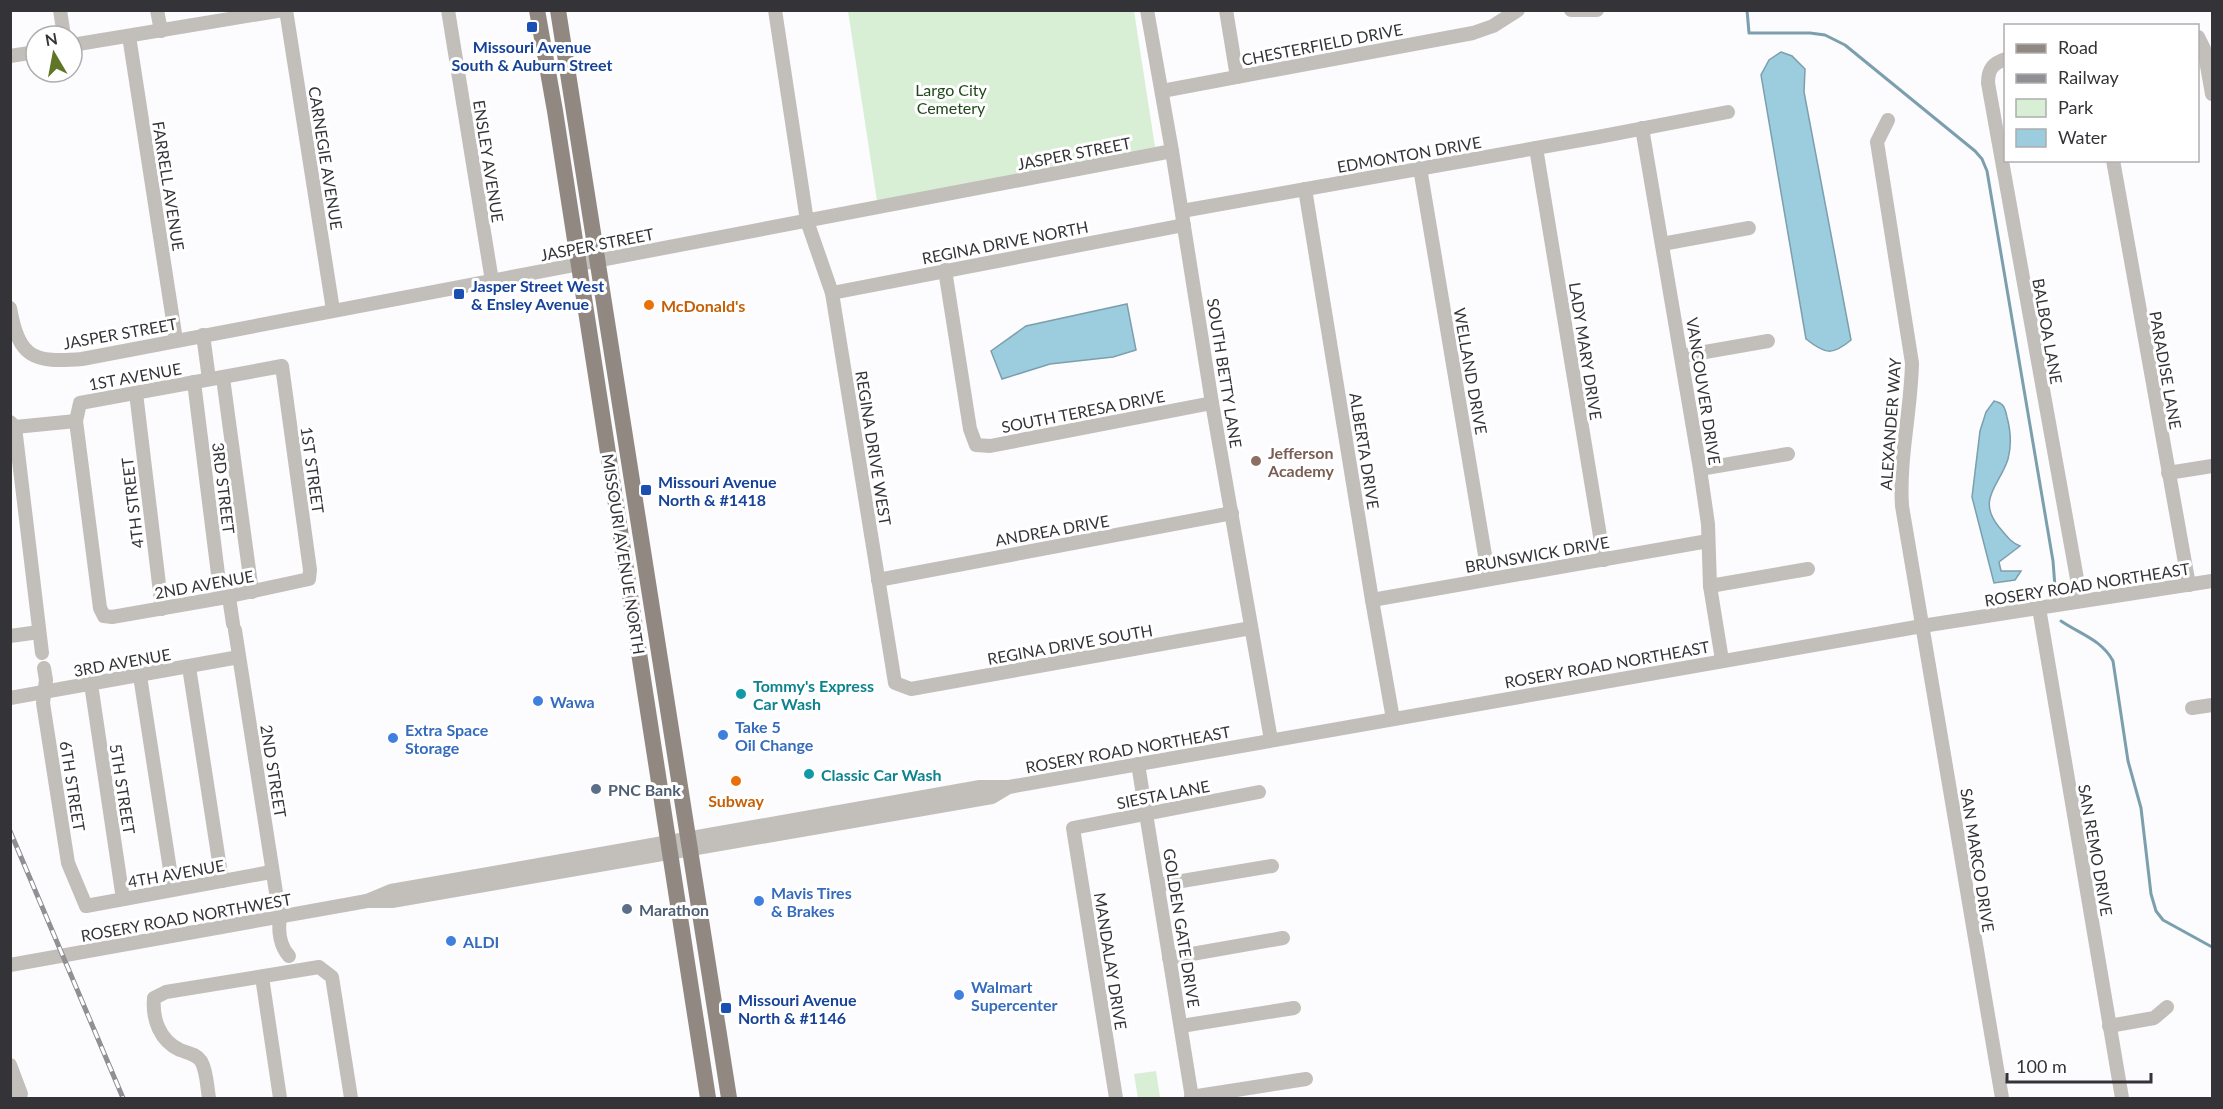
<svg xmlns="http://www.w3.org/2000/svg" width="2223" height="1109" viewBox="0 0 2223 1109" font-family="Lato,sans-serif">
  <rect width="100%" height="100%" fill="#fcfbfe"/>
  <g fill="#d8efd5">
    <path d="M848,11H1134L1155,147L877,201Z"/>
    <path d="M1156,1071L1160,1097L1138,1098L1134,1074Z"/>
  </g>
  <g fill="#9bcddf" stroke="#7c9fad" stroke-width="1.5">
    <path d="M1781,52L1792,56L1805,69L1804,92L1851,340C1832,356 1825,354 1806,339L1761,75L1769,60Z"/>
    <path d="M1127,304L1136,350L1113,357L1050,364L1002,379L991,351L1026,326Z"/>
    <path d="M1994,401C2004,403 2005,408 2007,417C2011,432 2012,444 2008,459C2000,485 1976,499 1999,527C2006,535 2010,542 2020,546L1999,562L2001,571H2021L2015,580L1994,583L1972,497L1980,431L1986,412Z"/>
  </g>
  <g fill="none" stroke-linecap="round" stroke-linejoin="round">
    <g stroke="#7c9fad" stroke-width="3">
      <path d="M1747,10L1749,33H1810L1825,35L1845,45L1975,151L1982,159L1987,171L2053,561L2055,587"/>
      <path d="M2061,621C2080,634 2102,640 2113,661L2128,761L2141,808L2151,894L2156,911L2163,920L2212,947"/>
    </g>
    <g stroke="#c2beb9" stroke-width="14">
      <path d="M60,10L64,36"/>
      <path d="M157,10L161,31"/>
      <path d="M286,10L333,310"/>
      <path d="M448,10L492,281"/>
      <path d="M775,10L807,221L832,293L895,683L911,689L1251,628"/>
      <path d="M1147,10L1172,151L1212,403L1271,740"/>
      <path d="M1226,10L1237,77"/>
      <path d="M1571,10H1597"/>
      <path d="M129,36L176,340"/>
      <path d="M2198,37L2204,49L2212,94"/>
      <path d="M72,45L283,10"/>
      <path d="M10,56L36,52"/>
      <path d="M2006,59C1993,63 1988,69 1988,83L2081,601"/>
      <path d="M1162,91L1473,33L1493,26L1518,10"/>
      <path d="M1888,120L1877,142L1912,363C1911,411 1899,458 1902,506L2002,1098"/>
      <path d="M1642,128L1700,469L1708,524L1710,586L1722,660"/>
      <path d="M1536,148L1604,560"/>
      <path d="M2113,160L2189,585"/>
      <path d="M1420,168L1489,579"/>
      <path d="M1305,189L1372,600L1393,719"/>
      <path d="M1182,211L1598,137L1728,112"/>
      <path d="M1662,244L1749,228"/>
      <path d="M945,270L970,429L976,445L990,446L1212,403"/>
      <path d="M832,293L1184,225"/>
      <path d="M10,308C19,358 33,363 82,359L1172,151"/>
      <path d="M203,335L209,379"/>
      <path d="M1682,356L1768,341"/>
      <path d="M282,366L310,570L309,579L221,598L112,617L104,616L100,608L76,421L80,403Z"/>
      <path d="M223,378L252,592"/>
      <path d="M194,382L221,598"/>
      <path d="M136,393L162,609"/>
      <path d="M10,422L15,427L76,421"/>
      <path d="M15,427L42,653"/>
      <path d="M1700,469L1788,454"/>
      <path d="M2168,473L2212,466"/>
      <path d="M878,580L1232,513"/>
      <path d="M1710,586L1808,569"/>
      <path d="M229,597L233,624"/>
      <path d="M1372,600L1708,541"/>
      <path d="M2039,608L2122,1098"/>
      <path d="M235,630L280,918C278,931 280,946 289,956"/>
      <path d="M10,636L39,632"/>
      <path d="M189,667L222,881"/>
      <path d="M44,668L46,680L43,703L68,863L86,906L271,872"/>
      <path d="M140,676L173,889"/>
      <path d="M91,684L123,899"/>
      <path d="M10,698L239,657"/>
      <path d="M2192,708L2212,705"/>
      <path d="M1138,764L1192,1098"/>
      <path d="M1158,885L1272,866"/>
      <path d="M367,901L391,891L980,787H1009L1922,626L2212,581"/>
      <path d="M1169,958L1283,938"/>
      <path d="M10,965L367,901H392L992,797L1007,788"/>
      <path d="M262,977L280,1098"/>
      <path d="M1181,1026L1294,1008"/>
      <path d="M2109,1026L2154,1018L2167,1007"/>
      <path d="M10,1065L21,1094L11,1098"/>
      <path d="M1191,1097L1306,1079"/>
      <path d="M209,1098C207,1087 207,1071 201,1061C196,1054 188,1053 180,1050C160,1041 152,1019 154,998L166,992L319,967L332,977L351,1098"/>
      <path d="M1116,1098L1073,828L1259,792"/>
    </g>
    <g stroke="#918981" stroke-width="16">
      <path d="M537,10L555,111L708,1098"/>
      <path d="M558,10L729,1098"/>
    </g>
    <defs>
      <path id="rail" d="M10,831L123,1098"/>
    </defs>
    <use href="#rail" stroke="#908f93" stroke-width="5"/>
    <use href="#rail" stroke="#fff" stroke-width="3" stroke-dasharray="9" stroke-linecap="butt"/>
  </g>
  <g fill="#1a4fb4" stroke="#fff" stroke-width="2">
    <rect x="526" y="21" width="12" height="12" rx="3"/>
    <rect x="453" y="288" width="12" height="12" rx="3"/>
    <rect x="640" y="484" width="12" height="12" rx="3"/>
    <rect x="720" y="1002" width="12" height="12" rx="3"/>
  </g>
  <g fill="#e8710a" stroke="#fff" stroke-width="2">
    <circle cx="649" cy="305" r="6"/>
    <circle cx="736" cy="781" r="6"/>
  </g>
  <circle fill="#8d6e63" stroke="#fff" stroke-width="2" cx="1256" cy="461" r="6"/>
  <g fill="#0f9aa8" stroke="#fff" stroke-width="2">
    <circle cx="741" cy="694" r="6"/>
    <circle cx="809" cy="774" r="6"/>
  </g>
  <g fill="#3f7fe0" stroke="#fff" stroke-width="2">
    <circle cx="538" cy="701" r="6"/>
    <circle cx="723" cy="735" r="6"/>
    <circle cx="393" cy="738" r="6"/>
    <circle cx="759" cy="901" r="6"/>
    <circle cx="451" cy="941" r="6"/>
    <circle cx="959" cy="995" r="6"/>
  </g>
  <g fill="#5c6f8a" stroke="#fff" stroke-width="2">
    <circle cx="596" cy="789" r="6"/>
    <circle cx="627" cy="909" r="6"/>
  </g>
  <g text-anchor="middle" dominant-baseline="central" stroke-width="6" stroke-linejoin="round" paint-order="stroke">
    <g font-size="16" fill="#343338" stroke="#fff">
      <text transform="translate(1322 44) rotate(-11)">CHESTERFIELD DRIVE</text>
      <text transform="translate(1074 153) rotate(-11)">JASPER STREET</text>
      <text transform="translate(1409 154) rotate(-10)">EDMONTON DRIVE</text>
      <text transform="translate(326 158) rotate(81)">CARNEGIE AVENUE</text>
      <text transform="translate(489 161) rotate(81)">ENSLEY AVENUE</text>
      <text transform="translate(169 186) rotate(81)">FARRELL AVENUE</text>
      <text transform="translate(1005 242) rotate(-11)">REGINA DRIVE NORTH</text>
      <text transform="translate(597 244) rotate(-11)">JASPER STREET</text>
      <text transform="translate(2048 331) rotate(80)">BALBOA LANE</text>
      <text transform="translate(120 333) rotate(-10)">JASPER STREET</text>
      <text transform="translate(1586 351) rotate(81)">LADY MARY DRIVE</text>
      <text transform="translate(2166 370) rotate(80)">PARADISE LANE</text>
      <text transform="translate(1471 371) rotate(80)">WELLAND DRIVE</text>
      <text transform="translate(1225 373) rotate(81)">SOUTH BETTY LANE</text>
      <text transform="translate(135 376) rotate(-10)">1ST AVENUE</text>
      <text transform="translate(1704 391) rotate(81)">VANCOUVER DRIVE</text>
      <text transform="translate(1083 411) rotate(-11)">SOUTH TERESA DRIVE</text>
      <text transform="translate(1890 424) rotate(-86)">ALEXANDER WAY</text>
      <text transform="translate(874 448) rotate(81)">REGINA DRIVE WEST</text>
      <text transform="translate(1365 451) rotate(81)">ALBERTA DRIVE</text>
      <text transform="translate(313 470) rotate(82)">1ST STREET</text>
      <text transform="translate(224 488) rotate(83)">3RD STREET</text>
      <text transform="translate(132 503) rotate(-97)">4TH STREET</text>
      <text transform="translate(1052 530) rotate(-10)">ANDREA DRIVE</text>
      <text transform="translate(624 554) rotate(81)">MISSOURI AVENUE NORTH</text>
      <text transform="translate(1537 554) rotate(-10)">BRUNSWICK DRIVE</text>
      <text transform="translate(204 584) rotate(-10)">2ND AVENUE</text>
      <text transform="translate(2087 584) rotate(-9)">ROSERY ROAD NORTHEAST</text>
      <text transform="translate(1070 644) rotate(-10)">REGINA DRIVE SOUTH</text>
      <text transform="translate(122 662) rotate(-10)">3RD AVENUE</text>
      <text transform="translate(1607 664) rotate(-10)">ROSERY ROAD NORTHEAST</text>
      <text transform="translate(1128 749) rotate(-10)">ROSERY ROAD NORTHEAST</text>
      <text transform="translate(274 771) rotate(81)">2ND STREET</text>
      <text transform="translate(73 786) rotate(81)">6TH STREET</text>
      <text transform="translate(123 789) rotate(81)">5TH STREET</text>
      <text transform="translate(1163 794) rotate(-11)">SIESTA LANE</text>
      <text transform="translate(2096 850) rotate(80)">SAN REMO DRIVE</text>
      <text transform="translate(1978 860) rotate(81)">SAN MARCO DRIVE</text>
      <text transform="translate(176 873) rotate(-10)">4TH AVENUE</text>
      <text transform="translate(186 917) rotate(-10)">ROSERY ROAD NORTHWEST</text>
      <text transform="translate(1182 928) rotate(81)">GOLDEN GATE DRIVE</text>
      <text transform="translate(1111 961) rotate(81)">MANDALAY DRIVE</text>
    </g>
    <g font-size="16" font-weight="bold" fill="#164399" stroke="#fff" text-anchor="start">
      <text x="532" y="46" text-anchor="middle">Missouri Avenue<tspan x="532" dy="18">South &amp; Auburn Street</tspan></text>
      <text x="471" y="285">Jasper Street West<tspan x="471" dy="18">&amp; Ensley Avenue</tspan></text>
      <text x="658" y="481">Missouri Avenue<tspan x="658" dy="18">North &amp; #1418</tspan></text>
      <text x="738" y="999">Missouri Avenue<tspan x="738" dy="18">North &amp; #1146</tspan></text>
    </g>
    <g font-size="16" fill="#20491a" stroke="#fff">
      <text x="951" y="89">Largo City<tspan x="951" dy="18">Cemetery</tspan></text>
    </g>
    <g font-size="16" font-weight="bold" fill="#c56008" stroke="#fff" text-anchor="start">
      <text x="661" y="305">McDonald's</text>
      <text x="736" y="800" text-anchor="middle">Subway</text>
    </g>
    <g font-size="16" font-weight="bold" fill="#785e54" stroke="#fff" text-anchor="start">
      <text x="1268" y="452">Jefferson<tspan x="1268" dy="18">Academy</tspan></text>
    </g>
    <g font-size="16" font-weight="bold" fill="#0d838f" stroke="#fff" text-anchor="start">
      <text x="753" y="685">Tommy's Express<tspan x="753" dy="18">Car Wash</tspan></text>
      <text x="821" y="774">Classic Car Wash</text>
    </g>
    <g font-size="16" font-weight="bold" fill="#366cbe" stroke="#fff" text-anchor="start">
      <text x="550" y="701">Wawa</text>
      <text x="735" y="726">Take 5<tspan x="735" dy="18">Oil Change</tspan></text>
      <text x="405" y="729">Extra Space<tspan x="405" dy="18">Storage</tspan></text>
      <text x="771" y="892">Mavis Tires<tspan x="771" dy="18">&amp; Brakes</tspan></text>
      <text x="463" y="941">ALDI</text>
      <text x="971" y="986">Walmart<tspan x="971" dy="18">Supercenter</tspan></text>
    </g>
    <g font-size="16" font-weight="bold" fill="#4e5e75" stroke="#fff" text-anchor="start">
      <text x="608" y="789">PNC Bank</text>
      <text x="639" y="909">Marathon</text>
    </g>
  </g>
  <rect width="2223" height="1109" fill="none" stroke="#343338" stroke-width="24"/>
  <rect x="2004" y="24" width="195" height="138" fill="#ffffff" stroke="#aeadaf" stroke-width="1.5"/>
  <rect x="2016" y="44" width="30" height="9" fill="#918981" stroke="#aeadaf" stroke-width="1.5"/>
  <text x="2058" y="54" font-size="18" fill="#343338">Road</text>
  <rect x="2016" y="74" width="30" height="9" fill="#908f93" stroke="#aeadaf" stroke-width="1.5"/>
  <text x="2058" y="84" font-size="18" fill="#343338">Railway</text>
  <rect x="2016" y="99" width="30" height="18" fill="#d8efd5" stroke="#aeadaf" stroke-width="1.5"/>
  <text x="2058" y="114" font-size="18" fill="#343338">Park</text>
  <rect x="2016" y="129" width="30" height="18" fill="#9bcddf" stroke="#aeadaf" stroke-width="1.5"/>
  <text x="2058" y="144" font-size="18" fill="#343338">Water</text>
  <g transform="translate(54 54) rotate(350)"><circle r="28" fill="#ffffff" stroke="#aeadaf" stroke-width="1.5"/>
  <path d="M0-4.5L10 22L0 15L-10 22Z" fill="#5f7627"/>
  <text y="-9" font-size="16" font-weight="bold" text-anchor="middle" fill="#343338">N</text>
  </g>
  <path d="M2007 1073v9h144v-9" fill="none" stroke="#343338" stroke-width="3"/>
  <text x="2016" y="1073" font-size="18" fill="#343338" stroke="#ffffff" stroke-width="4.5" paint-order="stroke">100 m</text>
</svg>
